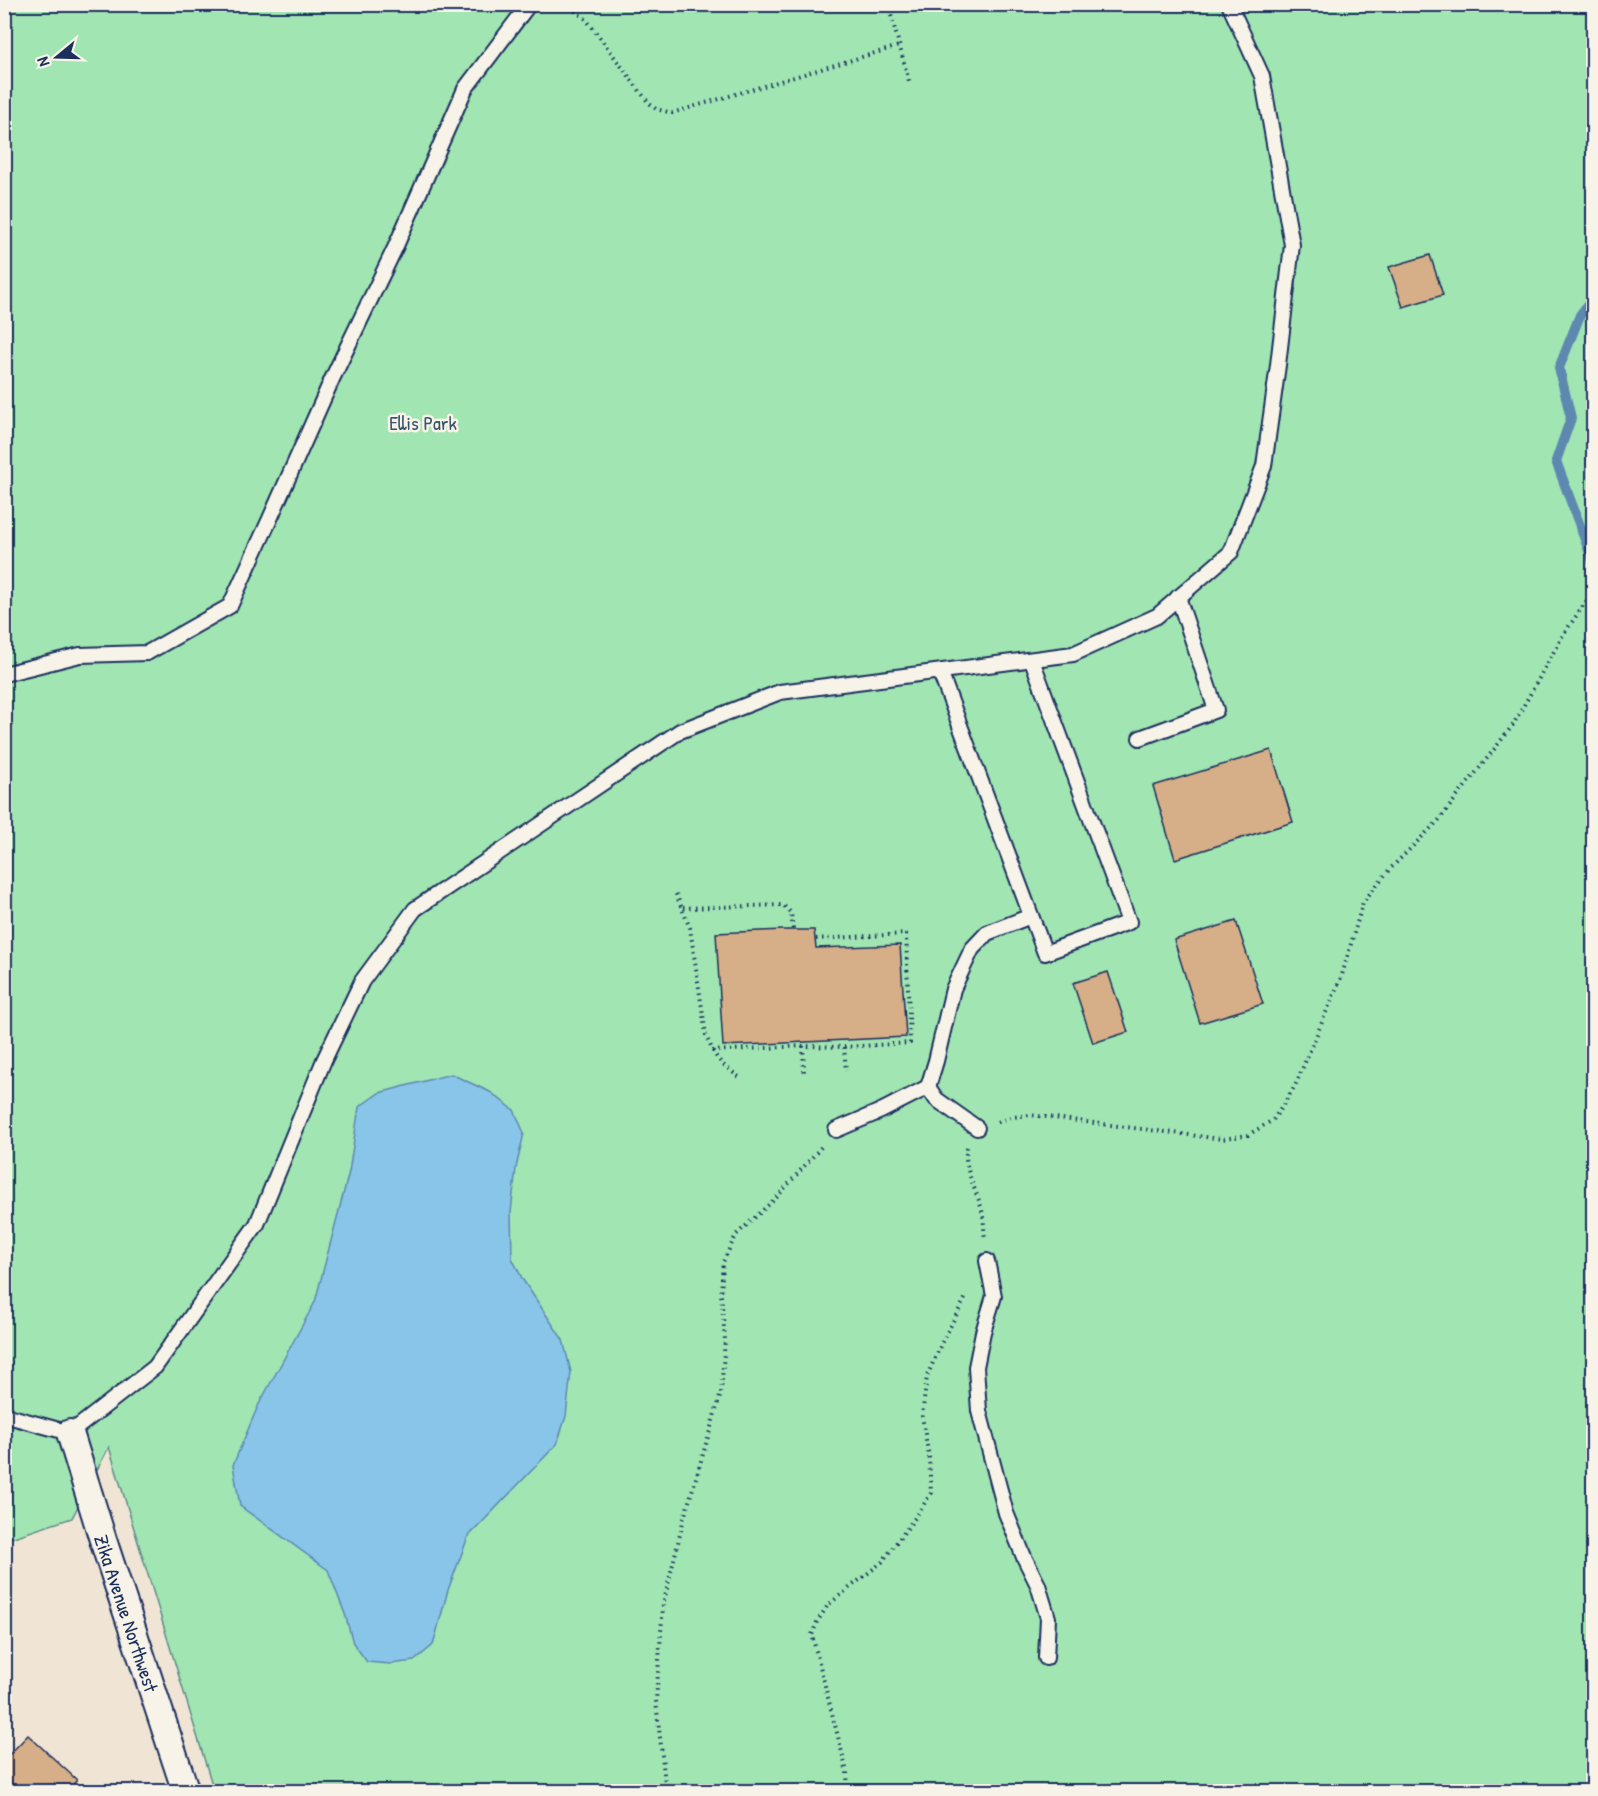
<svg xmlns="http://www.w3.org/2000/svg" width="1598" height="1796" viewBox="0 0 1598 1796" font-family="'Patrick Hand',sans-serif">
  <rect width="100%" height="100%" fill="#f0e5d5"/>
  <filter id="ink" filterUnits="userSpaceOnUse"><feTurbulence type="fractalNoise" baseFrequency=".0167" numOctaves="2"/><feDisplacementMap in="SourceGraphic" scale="12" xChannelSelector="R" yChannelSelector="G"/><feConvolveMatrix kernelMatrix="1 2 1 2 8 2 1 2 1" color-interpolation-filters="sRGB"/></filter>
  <g filter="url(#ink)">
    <path fill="#a0e5b2" stroke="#5e8a88" stroke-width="1.5" d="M4,5H1593V1791H214L109,1447L72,1518L5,1540Z"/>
    <path fill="#89c5e9" stroke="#5d89b1" stroke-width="1.5" d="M451,1074L490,1092L514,1110L524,1133L516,1168L511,1212L512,1258L523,1280L563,1340L571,1372L566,1416L557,1444L468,1537L448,1590L433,1645L414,1661L390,1664L367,1662L353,1643L345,1614L328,1570L240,1506L233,1465L258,1406L315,1302L349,1172L359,1107L379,1093Z"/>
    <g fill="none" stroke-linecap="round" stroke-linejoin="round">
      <path stroke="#5d89b1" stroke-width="10" d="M1594,297L1580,315L1559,368L1571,418L1556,461L1594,564"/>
    </g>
    <g fill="#d6ae87" stroke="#1b2f5e" stroke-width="1.5">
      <path d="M1430,255L1443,295L1403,307L1389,267Z"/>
      <path d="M1271,750L1293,822L1175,859L1153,786Z"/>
      <path d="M1236,921L1263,1004L1200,1023L1174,940Z"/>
      <path d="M784,930H814L816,948L900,945L906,1037L723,1046L716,933Z"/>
      <path d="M1108,972L1128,1032L1093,1043L1073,983Z"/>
      <path d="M28,1735L77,1780L66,1792H4V1760Z"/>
    </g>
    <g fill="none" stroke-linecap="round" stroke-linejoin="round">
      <defs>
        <g id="service">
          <path d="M940,672L1045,953L1129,922L1032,660"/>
          <path d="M4,674L80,655L147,653L230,606L269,521L333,377L395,248L465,89L529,4"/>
          <path d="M1140,738L1216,710L1178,597"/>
          <path d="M928,1087L936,1061L953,989L972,949L987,933L1031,916"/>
          <path d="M836,1130L881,1111L928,1087L936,1099L977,1128"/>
          <path d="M987,1261L994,1296L983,1332L976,1367L979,1411L1006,1513L1024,1557L1038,1585L1048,1618L1046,1658"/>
          <path d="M4,1415L70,1433L155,1367L257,1224L324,1060L362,981L415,909L680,731L780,692L1073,654L1157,616L1231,552L1264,466L1278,365L1292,245L1262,76L1229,4"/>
        </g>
        <g id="minor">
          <path id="s1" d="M70,1433L103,1540L186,1792"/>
        </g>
      </defs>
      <use href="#service" stroke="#1b2f5e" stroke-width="18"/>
      <use href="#minor" stroke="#1b2f5e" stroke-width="30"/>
      <g stroke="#1b2f5e" stroke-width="4" stroke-dasharray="1.5 4.5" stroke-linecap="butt">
        <path d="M565,4L586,19L648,102L656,109L672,113L899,46"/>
        <path d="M888,4L909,81"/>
        <path d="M676,894L690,928L706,1035C716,1061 720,1063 742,1079"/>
        <path d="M683,908L783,905L791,913L793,930"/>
        <path d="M803,1046L804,1072"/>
        <path d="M844,1047L846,1071"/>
        <path d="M712,1051L803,1046L844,1047L910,1043L906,934L815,939"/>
        <path d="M998,1122L1012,1117L1030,1115L1222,1139L1248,1135L1273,1120L1283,1105L1295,1086L1342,975L1363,902L1389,870L1439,820L1513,725L1563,635L1594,590"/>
        <path d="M967,1147C962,1170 979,1193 983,1215C984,1223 984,1231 985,1239"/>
        <path d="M666,1792L656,1701L663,1605L683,1522L721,1393L725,1339L721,1295L723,1262L736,1235L777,1197L822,1146"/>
        <path d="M848,1792L847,1772L812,1635L817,1622L828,1605L882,1562L917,1515L931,1493L929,1457L922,1416L927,1376L943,1340L967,1295"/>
      </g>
      <use href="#service" stroke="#f7f3e8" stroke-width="14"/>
      <use href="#minor" stroke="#f7f3e8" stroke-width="26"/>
    </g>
  </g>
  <g text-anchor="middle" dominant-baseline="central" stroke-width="5" stroke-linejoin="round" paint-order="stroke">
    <g font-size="20" fill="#36536f" stroke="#f7f3e8">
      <text x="423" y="422">Ellis Park</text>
    </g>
    <g font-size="20" fill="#1b2f5e" stroke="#f7f3e8">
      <text stroke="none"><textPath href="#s1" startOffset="189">Zika Avenue Northwest</textPath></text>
    </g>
  </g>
  <rect width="1598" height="1796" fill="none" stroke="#f7f3e8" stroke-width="24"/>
  <rect x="12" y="12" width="1574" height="1772" fill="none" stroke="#1b2f5e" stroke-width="2" filter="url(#ink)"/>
  <g transform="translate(57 57) rotate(251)" stroke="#f7f3e8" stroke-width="4.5" paint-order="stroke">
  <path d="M0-4.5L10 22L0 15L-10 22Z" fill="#1b2f5e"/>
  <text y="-9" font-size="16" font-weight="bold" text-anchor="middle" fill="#1b2f5e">N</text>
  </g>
</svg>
